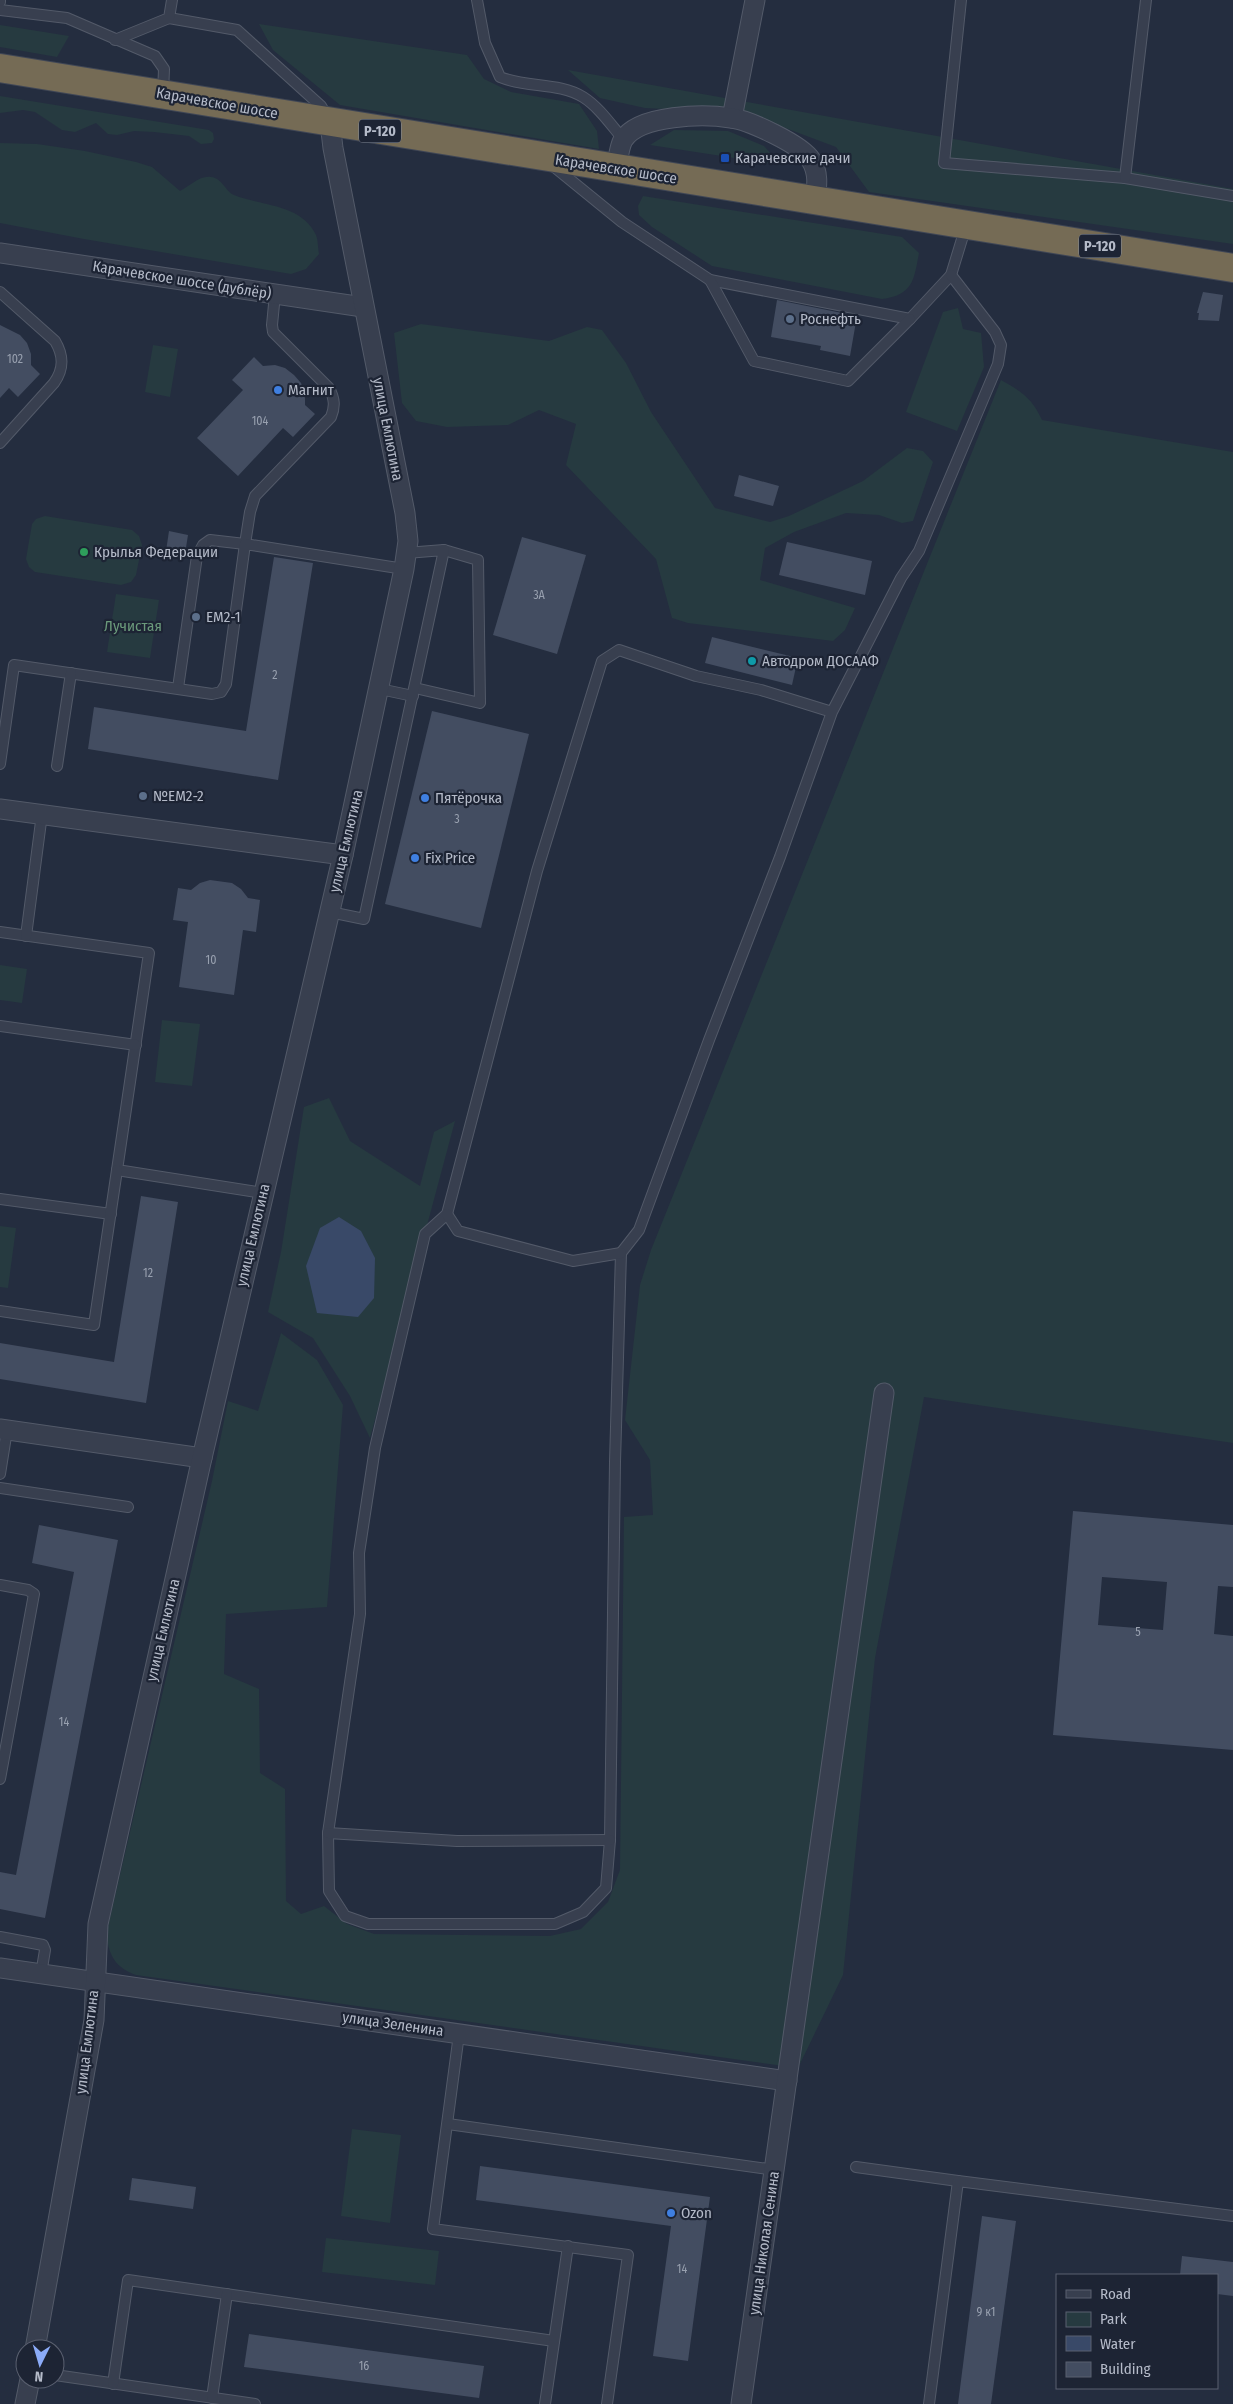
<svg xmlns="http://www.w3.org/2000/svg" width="1233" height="2404" viewBox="0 0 1233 2404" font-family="'Fira Sans Condensed',sans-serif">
  <rect width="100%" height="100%" fill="#242d3f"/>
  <g fill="#263a40">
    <path d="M259,24L467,55L484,79L511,92L579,104L597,131L599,149L340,105L273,50Z"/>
    <path d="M0,25L69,36L57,57L0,47Z"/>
    <path d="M568,70L1233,189V244L869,192L836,147L745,113L645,108L600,98Z"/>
    <path d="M0,96L209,130L213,133L214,139L212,143L201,144L189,136L154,132L134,131L117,135L108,134L96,123L75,132L62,130L35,112L23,110L0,113Z"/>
    <path d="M674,130L728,131L764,146L781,165L650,145Z"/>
    <path d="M0,143L37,144L85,151L136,162L152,167L180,191C190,186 200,175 211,177C222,178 226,192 234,195C261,206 302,204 316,235C318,240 318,248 319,254L306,269L291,274L84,239L0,223Z"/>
    <path d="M643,196L902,237L919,253C914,280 913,295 882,299L712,266L652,227L639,215L638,206Z"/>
    <path d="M958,308L963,329L981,333L984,367L957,431L906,412L943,312Z"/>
    <path d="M421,324L549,341L587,327L602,330L626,363L651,412L715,508L770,522L789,516L863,481L907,448L923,451L933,462L913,521L902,523L879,515L846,513L794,532L765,548L760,580L855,608L845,630L833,641L688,623L672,618L656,559L566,465L576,424L539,410L508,425L447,427L416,421L402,403L394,333Z"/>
    <path d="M153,345L178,349L170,397L145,392Z"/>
    <path d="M1001,380C1022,392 1032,398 1042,420L1233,452V1443L924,1397L875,1658L843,1975L798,2068L136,1975C115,1967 110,1957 106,1935L212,1481L228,1401L258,1411L281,1333L317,1360L343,1405L327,1607L226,1614L224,1674L259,1689L260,1773L285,1789L286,1901L301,1914L324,1906L347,1924L374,1934L550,1936L581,1929L608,1902L620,1870L624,1517L653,1515L650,1460L625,1420L640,1285L651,1250Z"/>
    <path d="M45,516L132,530L139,536L142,545L136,575L131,582L121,585L35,572L29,567L26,559L32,524L36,519Z"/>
    <path d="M116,594L159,600L150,658L107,652Z"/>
    <path d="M0,965L27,969L22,1003L0,1000Z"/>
    <path d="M162,1020L200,1024L192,1086L155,1082Z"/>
    <path d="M329,1098L350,1141L420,1186L434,1132L455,1121L370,1438L350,1396L313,1338L268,1312L281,1252L304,1107Z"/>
    <path d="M0,1226L16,1228L8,1288L0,1287Z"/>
    <path d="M352,2129L401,2135L390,2223L341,2216Z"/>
    <path d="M326,2238L439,2251L435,2285L322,2272Z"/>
  </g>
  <path fill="#394968" d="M339,1217L361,1231L375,1258L374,1298L358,1317L317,1313L306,1266L320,1228Z"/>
  <g fill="#434d61" fill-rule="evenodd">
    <path d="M1203,292L1223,295L1219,321L1198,320L1199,313H1197Z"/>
    <path d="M777,300L857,316L850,356L820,350L821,346L771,337Z"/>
    <path d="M0,325L20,335L27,343L31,354V365L40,374L18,397L9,388L0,398Z"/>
    <path d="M254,357L263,366L275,365L285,368L294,375L301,383L305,394V405L315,414L293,437L283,428L238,476L197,438L243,390L232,380Z"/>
    <path d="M739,475L779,486L773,506L734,496Z"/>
    <path d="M169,531L188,535L185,554L166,551Z"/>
    <path d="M522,537L586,555L557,654L493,635Z"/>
    <path d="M787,542L872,561L865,595L779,575Z"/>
    <path d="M274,557L313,563L278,780L88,749L94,707L246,731Z"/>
    <path d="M712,637L798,658L792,685L705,663Z"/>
    <path d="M432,711L529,734L481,928L385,904Z"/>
    <path d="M210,880L232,883L241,889L248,898L260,900L256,932L243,930L234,995L179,987L188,922L173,920L178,888L191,890L200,883Z"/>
    <path d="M141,1196L178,1202L146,1403L0,1379V1343L114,1362Z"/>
    <path d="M1073,1511L1233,1525V1587L1218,1586L1214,1634L1233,1636V1750L1053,1735ZM1102,1577L1167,1582L1163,1630L1098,1625Z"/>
    <path d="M39,1525L118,1540L45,1918L0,1909V1872L16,1875L74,1572L32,1563Z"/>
    <path d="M480,2166L710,2197L688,2361L653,2356L671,2226L476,2200Z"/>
    <path d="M132,2178L196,2187L193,2209L129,2200Z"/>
    <path d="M982,2216L1016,2221L991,2404H958Z"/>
    <path d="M1182,2256L1233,2262V2296L1217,2294V2275H1180Z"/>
    <path d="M249,2334L484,2366L479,2398L244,2367Z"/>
  </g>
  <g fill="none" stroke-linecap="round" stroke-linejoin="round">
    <defs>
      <g id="lane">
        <path d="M477,0L485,43L500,77C526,88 559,82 583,97C599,107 611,125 623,139"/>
        <path d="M961,0L944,163L1125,178L1233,196"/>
        <path d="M0,2V0"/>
        <path d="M0,10L67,18L155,56L164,69L163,94"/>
        <path d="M169,18L237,30L321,106L328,118"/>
        <path d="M115,40L169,18L172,0"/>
        <path d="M552,165L622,222L710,280L910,319L951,275L966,226"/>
        <path d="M1125,178L1146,0"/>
        <path d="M710,280L754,361L848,381L910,319"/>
        <path d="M0,292L55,341C64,356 64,369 54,383L0,443"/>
        <path d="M178,688L197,556L203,545L210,540L245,544L250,512L255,496L331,417C335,407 335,399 329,388L273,332L272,325L275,294"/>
        <path d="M415,688L480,703L478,560L444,550"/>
        <path d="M380,689L413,696"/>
        <path d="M832,712L761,690L696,676L619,650L602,661L537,871L447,1214L425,1234L375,1448L359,1553L360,1614L328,1833L329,1891L345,1916L368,1924H555L583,1912L606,1888L610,1840L615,1462L621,1253L639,1230L709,1040L780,857L832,712L901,578L919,551L998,364L1001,345L995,332L951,275"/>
        <path d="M0,764L14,665L212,694L221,692L226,684L245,544L404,569"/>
        <path d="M57,766L71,673"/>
        <path d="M330,912L364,919L444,550L406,553"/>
        <path d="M0,932L149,953L117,1170L263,1193"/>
        <path d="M26,936L42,814"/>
        <path d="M0,1026L136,1045"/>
        <path d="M0,1199L111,1214"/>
        <path d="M447,1214L458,1231L573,1261L621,1253"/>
        <path d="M0,1311L94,1325L117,1170"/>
        <path d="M0,1474L7,1430"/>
        <path d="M0,1488L128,1507"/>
        <path d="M0,1585L28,1590L34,1594L0,1779"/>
        <path d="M328,1833L457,1841L610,1840"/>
        <path d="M0,1937L43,1945L45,1950L41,1974"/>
        <path d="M459,2034L433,2229L628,2255L607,2404"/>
        <path d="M448,2124L775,2170"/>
        <path d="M856,2167L958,2181"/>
        <path d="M55,2375L255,2404"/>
        <path d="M113,2384L128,2280L554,2341"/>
        <path d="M212,2398L227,2294"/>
        <path d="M545,2404L568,2246"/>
        <path d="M929,2404L958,2181L1233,2216"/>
      </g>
      <g id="street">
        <path d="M732,118L755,0"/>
        <path d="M616,169C618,161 619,147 623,140C639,114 705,114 731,118C749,120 802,145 811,160C819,173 817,186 815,201"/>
        <path d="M0,253L363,307"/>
        <path d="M0,809L343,855"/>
        <path d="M0,1429L202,1458"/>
        <path d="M0,1968L787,2081"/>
        <path d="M35,2349L94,2020L98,1924L202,1458L343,855L404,569L408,541L405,513L333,148L330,123"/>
        <path d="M25,2404L30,2379"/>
        <path d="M741,2404L884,1393"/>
      </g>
      <path id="highway" d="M0,68L1233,268"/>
    </defs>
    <use href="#lane" stroke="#535a69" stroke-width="12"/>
    <use href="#street" stroke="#535a69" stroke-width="21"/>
    <use href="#highway" stroke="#404756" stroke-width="30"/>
    <use href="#lane" stroke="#383f4f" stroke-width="10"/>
    <use href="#street" stroke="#383f4f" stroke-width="19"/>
    <use href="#highway" stroke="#756b55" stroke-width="28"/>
  </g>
  <rect fill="#1a4fb4" stroke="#1d2434" stroke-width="2" x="720" y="153" width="10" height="10" rx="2.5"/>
  <g fill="#5c6f8a" stroke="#1d2434" stroke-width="2">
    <circle cx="790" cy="319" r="5"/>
    <circle cx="196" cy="617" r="5"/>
    <circle cx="143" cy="796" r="5"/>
  </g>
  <g fill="#3f7fe0" stroke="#1d2434" stroke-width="2">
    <circle cx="278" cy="390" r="5"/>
    <circle cx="425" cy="798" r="5"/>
    <circle cx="415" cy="858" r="5"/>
    <circle cx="671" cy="2213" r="5"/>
  </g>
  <circle fill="#2e9e5b" stroke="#1d2434" stroke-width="2" cx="84" cy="552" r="5"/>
  <circle fill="#0f9aa8" stroke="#1d2434" stroke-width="2" cx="752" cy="661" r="5"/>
  <g text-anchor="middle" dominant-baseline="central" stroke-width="4.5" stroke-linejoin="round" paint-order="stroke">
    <g font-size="12" fill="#98a0af">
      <text x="15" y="359">102</text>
      <text x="260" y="421">104</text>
      <text x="539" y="595">3А</text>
      <text x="275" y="675">2</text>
      <text x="457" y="819">3</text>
      <text x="211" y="960">10</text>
      <text x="148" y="1273">12</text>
      <text x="1138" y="1632">5</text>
      <text x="64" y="1722">14</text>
      <text x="682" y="2269">14</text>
      <text x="986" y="2312">9 к1</text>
      <text x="364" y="2366">16</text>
    </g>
    <g fill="#1d2434" stroke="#878e9c" stroke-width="1">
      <rect x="359" y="119.5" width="42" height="23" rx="4"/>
      <rect x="1079" y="234.5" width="42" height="23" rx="4"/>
    </g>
    <g font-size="14" font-weight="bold" fill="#b5bbc9">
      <text x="380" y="131">Р-120</text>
      <text x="1100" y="246">Р-120</text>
    </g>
    <g font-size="15" fill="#b5bbc9" stroke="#1d2434">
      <text transform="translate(217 103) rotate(10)">Карачевское шоссе</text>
      <text transform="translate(616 169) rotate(9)">Карачевское шоссе</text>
      <text transform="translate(182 280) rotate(9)">Карачевское шоссе (дублёр)</text>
      <text transform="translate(388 429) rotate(79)">улица Емлютина</text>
      <text transform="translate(346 841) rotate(-77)">улица Емлютина</text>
      <text transform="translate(253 1235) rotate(-77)">улица Емлютина</text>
      <text transform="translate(163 1630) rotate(-77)">улица Емлютина</text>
      <text transform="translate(393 2024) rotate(8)">улица Зеленина</text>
      <text transform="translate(87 2042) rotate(-83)">улица Емлютина</text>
      <text transform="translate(764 2243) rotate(-82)">улица Николая Сенина</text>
    </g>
    <g font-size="15" fill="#b5bbc9" stroke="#1d2434" text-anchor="start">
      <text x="735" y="158">Карачевские дачи</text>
      <text x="800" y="319">Роснефть</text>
      <text x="288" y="390">Магнит</text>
      <text x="94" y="552">Крылья Федерации</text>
      <text x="206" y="617">ЕМ2-1</text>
      <text x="762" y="661">Автодром ДОСААФ</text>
      <text x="153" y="796">№ЕМ2-2</text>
      <text x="435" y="798">Пятёрочка</text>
      <text x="425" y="858">Fix Price</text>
      <text x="681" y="2213">Ozon</text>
    </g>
    <g font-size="15" fill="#6b9a7b" stroke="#1d2434">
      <text x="133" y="626">Лучистая</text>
    </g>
  </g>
  <rect x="1056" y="2274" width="162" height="115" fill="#1d2434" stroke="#5a6070"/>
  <rect x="1066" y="2290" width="25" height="8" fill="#383f4f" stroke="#5a6070"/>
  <text x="1100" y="2299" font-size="15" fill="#b5bbc9">Road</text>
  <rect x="1066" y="2312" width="25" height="15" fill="#263a40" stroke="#5a6070"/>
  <text x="1100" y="2324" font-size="15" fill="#b5bbc9">Park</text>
  <rect x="1066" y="2336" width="25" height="15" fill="#394968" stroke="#5a6070"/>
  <text x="1100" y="2349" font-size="15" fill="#b5bbc9">Water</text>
  <rect x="1066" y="2362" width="25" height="15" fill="#434d61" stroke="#5a6070"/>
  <text x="1100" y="2374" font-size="15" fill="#b5bbc9">Building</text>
  <g transform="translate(40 2364) rotate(185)"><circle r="24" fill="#1d2434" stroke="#5a6070"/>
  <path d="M0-4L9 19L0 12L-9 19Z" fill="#8babf8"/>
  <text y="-8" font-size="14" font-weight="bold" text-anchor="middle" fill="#b5bbc9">N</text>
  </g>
</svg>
